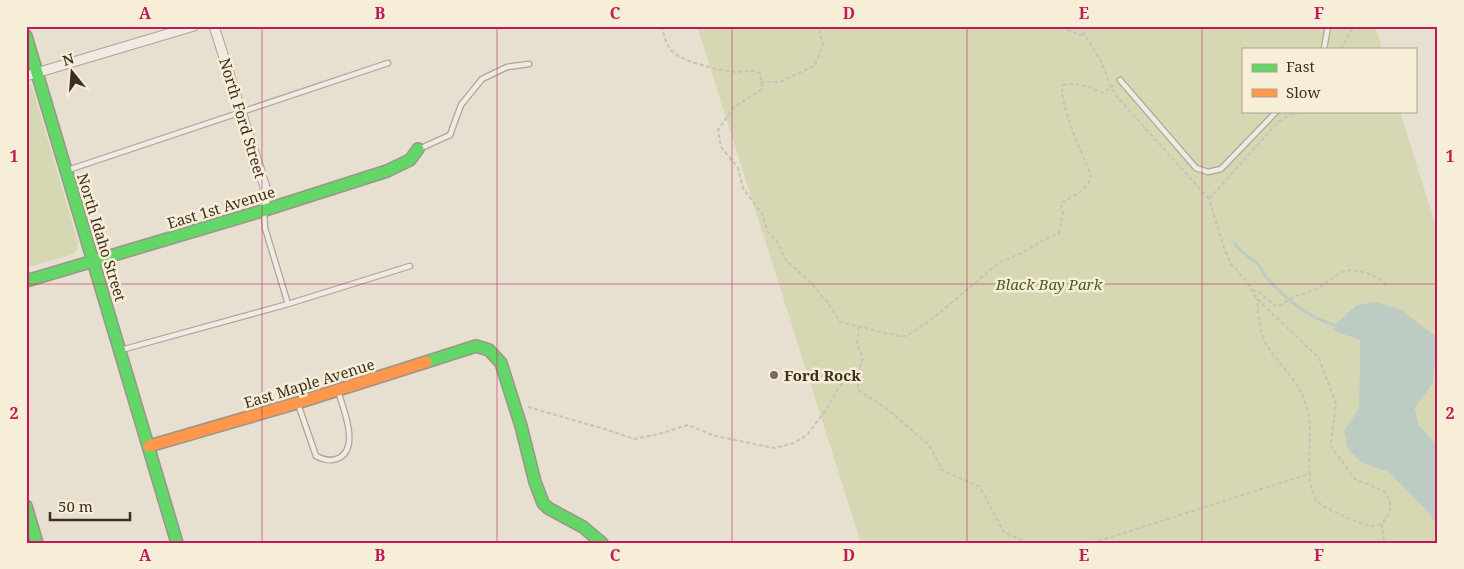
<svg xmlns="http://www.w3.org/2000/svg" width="1464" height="569" viewBox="0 0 1464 569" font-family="'Noto Serif',serif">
  <rect width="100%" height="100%" fill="#e7e0d1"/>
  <g fill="#d6d7b3">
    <path d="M697,26H1375L1382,49H1243V111H1400L1438,233V338L1401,310L1337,332L1360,340L1359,408L1344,431L1362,463L1389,472L1430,514L1438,529V543H861Z"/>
    <path d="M26,83L32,86L78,242L77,249L73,254L26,268Z"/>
    <path d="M1438,347V444H1436L1419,425L1415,408L1433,383Z"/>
  </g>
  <path fill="#bcccc2" d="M1375,302L1401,310L1438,338L1433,383L1415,408L1419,425L1436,444H1438V529L1430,514L1389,472L1362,463L1348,449L1344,431L1359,408L1360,340L1337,332L1334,329L1335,325L1357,305Z"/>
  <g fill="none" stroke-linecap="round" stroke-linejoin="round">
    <path stroke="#bcccc2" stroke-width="3" d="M1235,244C1241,253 1250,257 1258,264C1262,268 1263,273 1266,277C1285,298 1307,318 1335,325"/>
    <defs>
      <g id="lane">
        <path d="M1324,49L1328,26"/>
        <path d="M1120,80L1196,168L1208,172L1221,169L1277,111"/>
        <path d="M419,149L450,135L461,105L482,79L507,67L529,64"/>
        <path d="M68,170L388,63"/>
        <path d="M264,211L265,228L288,304"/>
        <path d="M121,350L288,304L410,266"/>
        <path d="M298,404L316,456C324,460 331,462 339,458C360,447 343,408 338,391"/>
      </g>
      <g id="street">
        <path d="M214,26L265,187V210"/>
        <path d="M26,76L194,26"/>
      </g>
      <g id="fast">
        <path d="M26,36L177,543"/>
        <path d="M26,281L265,210L387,171L410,160L418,149"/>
        <path d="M426,362L476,346L489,350L501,363L521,426L535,482L543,503L548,508L583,527L602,543"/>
        <path d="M26,506L37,543"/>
      </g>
      <path id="slow" d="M149,446L297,403L426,362"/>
    </defs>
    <use href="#lane" stroke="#ada599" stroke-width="7"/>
    <use href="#street" stroke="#ada599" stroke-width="11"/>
    <use href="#fast" stroke="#9c958a" stroke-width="14"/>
    <use href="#slow" stroke="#9c958a" stroke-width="14"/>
    <g stroke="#c8c2b9" stroke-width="2" stroke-dasharray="4 2.5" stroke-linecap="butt">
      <path d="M661,26C664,35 666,44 672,51C682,62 719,70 734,72C745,73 748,68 760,73L762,89L733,108L718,130L721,147L738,168L743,188L762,214L768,232L777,241L785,259L811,283L828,303L840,322L899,336H907L932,319L1000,262L1022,253L1044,240L1059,233L1063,213L1061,203C1073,196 1090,189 1091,175C1084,159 1057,99 1063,85C1079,82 1089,87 1103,93L1114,85"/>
      <path d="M1062,26L1067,30L1086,37"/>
      <path d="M1079,26L1100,59L1111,87L1119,99L1209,199L1225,251L1231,264L1245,279L1257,299L1319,358L1336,404L1331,441L1332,448L1355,479L1384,491L1390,501V512L1382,524C1378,525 1374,526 1370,526C1361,524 1325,509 1318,502C1302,484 1314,436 1308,412C1301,380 1281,369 1266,344C1259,330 1258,314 1257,299"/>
      <path d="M1341,49L1354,26"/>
      <path d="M761,82H780L814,66L823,46L818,26"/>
      <path d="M1209,199L1278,122L1289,115L1302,111"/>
      <path d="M1252,290L1259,292L1277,307L1296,296L1315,290L1340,273L1350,270L1367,273L1378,278L1388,286"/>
      <path d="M859,327L857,345L863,357L858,374V390L886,408L929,445L942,470L980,487L1004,532L1027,543"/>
      <path d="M528,407L608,430L634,439L659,434L688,425L715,436L774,448L794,443L807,435L828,407L840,385L858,374"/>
      <path d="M1382,524L1384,543"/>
      <path d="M1092,543L1309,474"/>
    </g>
    <use href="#lane" stroke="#efebe3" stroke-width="4.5"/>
    <use href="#street" stroke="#efebe3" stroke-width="9"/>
    <use href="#fast" stroke="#63d668" stroke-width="11"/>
    <use href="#slow" stroke="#ff974d" stroke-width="11"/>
  </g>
  <path fill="none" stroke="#c2185b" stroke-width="1" stroke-opacity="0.55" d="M262,26V543M497,26V543M732,26V543M967,26V543M1202,26V543M26,284H1438"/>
  <circle fill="#786c5e" stroke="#f7eed8" stroke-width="2" cx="774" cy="375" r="5"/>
  <g text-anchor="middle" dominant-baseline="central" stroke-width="5" stroke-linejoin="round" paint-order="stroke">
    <g font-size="15" fill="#3d2e20" stroke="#f7eed8">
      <text transform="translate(243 118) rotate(73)">North Ford Street</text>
      <text transform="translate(221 207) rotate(-17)">East 1st Avenue</text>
      <text transform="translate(102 237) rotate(73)">North Idaho Street</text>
      <text transform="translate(309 383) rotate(-17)">East Maple Avenue</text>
    </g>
    <g font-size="15" font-style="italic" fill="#4d5a26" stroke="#f7eed8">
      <text x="1049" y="284">Black Bay Park</text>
    </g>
    <g font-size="15" font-weight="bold" fill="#3d2e20" stroke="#f7eed8" text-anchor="start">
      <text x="784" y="375">Ford Rock</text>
    </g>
  </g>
  <rect width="1464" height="569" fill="none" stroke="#f7eed8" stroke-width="55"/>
  <rect x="1242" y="48" width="175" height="65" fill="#f7eed8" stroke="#ada18e"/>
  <rect x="1252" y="64" width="25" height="8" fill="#63d668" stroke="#ada18e"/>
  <text x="1286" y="72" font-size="15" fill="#3d2e20">Fast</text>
  <rect x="1252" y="89" width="25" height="8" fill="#ff974d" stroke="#ada18e"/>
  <text x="1286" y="98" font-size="15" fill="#3d2e20">Slow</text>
  <g transform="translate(72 72) rotate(343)" stroke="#f7eed8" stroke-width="4" paint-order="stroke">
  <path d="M0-4L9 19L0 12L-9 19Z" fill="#3d2e20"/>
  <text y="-8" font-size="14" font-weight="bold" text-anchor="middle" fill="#3d2e20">N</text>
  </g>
  <path d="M50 512v8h80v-8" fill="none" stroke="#3d2e20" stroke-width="2.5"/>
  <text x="58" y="512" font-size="15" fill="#3d2e20" stroke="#f7eed8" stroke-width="4" paint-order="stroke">50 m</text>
  <rect x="28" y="28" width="1408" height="514" fill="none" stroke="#c2185b" stroke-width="2"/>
  <g font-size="16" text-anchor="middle" font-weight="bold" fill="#c2185b">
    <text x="145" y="19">A</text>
    <text x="380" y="19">B</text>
    <text x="615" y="19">C</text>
    <text x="849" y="19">D</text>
    <text x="1084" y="19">E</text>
    <text x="1319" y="19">F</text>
    <text x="14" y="162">1</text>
    <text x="1450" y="162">1</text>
    <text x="14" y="419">2</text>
    <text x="1450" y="419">2</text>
    <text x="145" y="561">A</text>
    <text x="380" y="561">B</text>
    <text x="615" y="561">C</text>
    <text x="849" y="561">D</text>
    <text x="1084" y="561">E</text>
    <text x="1319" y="561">F</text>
  </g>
</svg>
